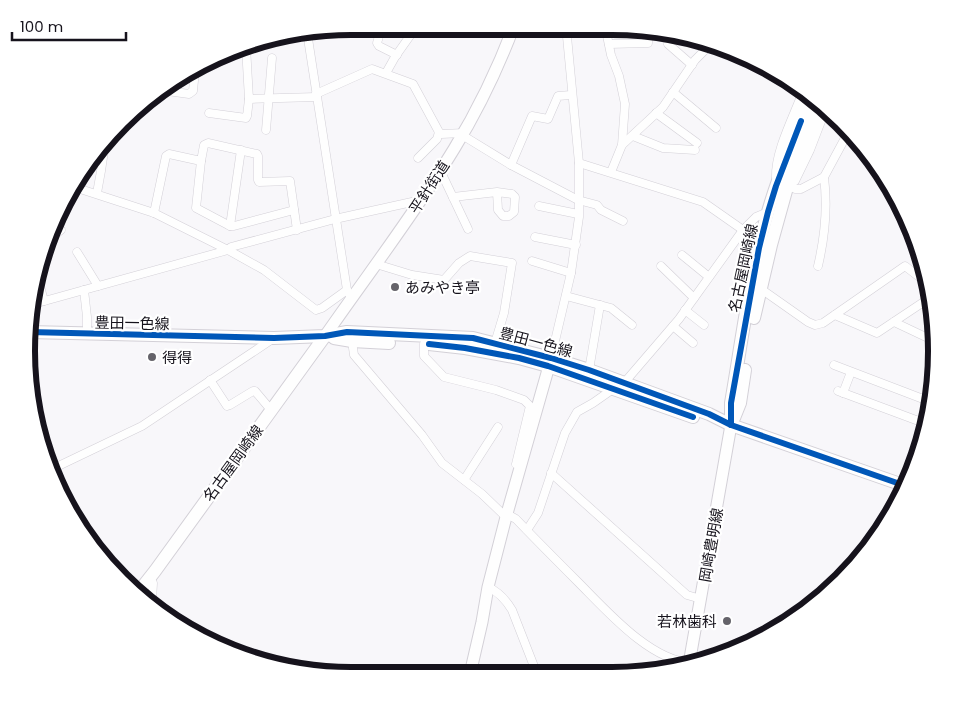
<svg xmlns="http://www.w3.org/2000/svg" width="963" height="702" viewBox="0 0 963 702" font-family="Poppins,'Noto Sans JP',sans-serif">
  <rect width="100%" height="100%" fill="#f8f7fa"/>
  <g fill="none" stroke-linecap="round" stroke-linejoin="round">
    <defs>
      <g id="street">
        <path d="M382,26L377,43L379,46L397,55"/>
        <path d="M605,26L611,55L619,76L625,104L622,145L611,172"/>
        <path d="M307,32L347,290L349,294"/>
        <path d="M609,44L648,43V31"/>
        <path d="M668,44L692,65"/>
        <path d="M246,47L249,99L316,97"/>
        <path d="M386,73L395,57L412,33L411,26"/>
        <path d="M160,90L189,94L193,91L195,70"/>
        <path d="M673,92L716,128"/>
        <path d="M316,94L372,69L413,84L439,132L441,134L464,133"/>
        <path d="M209,113L246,118L247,116L249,99"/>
        <path d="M656,113L697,143"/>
        <path d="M266,130L272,58"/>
        <path d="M462,135L511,165L578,200L597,205L601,210L623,221"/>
        <path d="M633,136L663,148L695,150"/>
        <path d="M622,145L663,107L695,60L711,44"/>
        <path d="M418,158L437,139L439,132"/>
        <path d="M201,161L196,208L230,226H234L294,210"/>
        <path d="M579,163L703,202L743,230"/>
        <path d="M511,165L532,116L548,119L558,96L571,95"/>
        <path d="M440,170L468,229"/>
        <path d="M776,177C775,151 794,116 803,91"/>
        <path d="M795,181L810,150L825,111"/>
        <path d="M74,187L154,213L228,250L264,270L316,310L322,308L347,290"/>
        <path d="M792,187L795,189H801L824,177L844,140L847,132"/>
        <path d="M97,193L101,171L106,137"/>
        <path d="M453,197L497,192L512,194L515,197L514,212L509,216H503L498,210L497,192"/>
        <path d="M539,206L578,214"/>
        <path d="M154,213L166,156L169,154L201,161L204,145L208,143L257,154L258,156V180L259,182L290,181L297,230"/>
        <path d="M230,226L241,150"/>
        <path d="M535,237L576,245"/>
        <path d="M51,238L61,230"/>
        <path d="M77,252L98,286"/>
        <path d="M682,255L709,277"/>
        <path d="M532,261L571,273"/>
        <path d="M376,264L412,275L444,280L459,263L470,256L512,263L504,313L495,343"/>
        <path d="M661,266L694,298"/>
        <path d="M818,266C825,236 828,208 824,177"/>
        <path d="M38,279L44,301"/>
        <path d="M761,289L808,322L815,325L823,323L905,266L927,283"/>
        <path d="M84,290L87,317V334"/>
        <path d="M566,296L611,308L632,325"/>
        <path d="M30,305L228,250L231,247L335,219L421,200"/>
        <path d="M685,310L704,325"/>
        <path d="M835,315L877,333L928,299"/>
        <path d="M894,322L930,339"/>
        <path d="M673,326L693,343"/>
        <path d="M352,341L354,355L422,435L442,463L482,494L506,517"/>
        <path d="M424,344V356L444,377L496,390L524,400L530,406L516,464"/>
        <path d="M551,358L571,273L579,217V163L566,26"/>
        <path d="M834,365L931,402"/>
        <path d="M589,370L600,305"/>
        <path d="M210,380L227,406L230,405L253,391H255L271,410"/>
        <path d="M624,383L679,319L743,230L756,217L768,212"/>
        <path d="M838,391L924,423"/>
        <path d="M843,393L851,372"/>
        <path d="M50,470L142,426L271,340"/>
        <path d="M551,473L687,595L701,599"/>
        <path d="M464,480L498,427"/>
        <path d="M507,514L516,519C536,540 557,561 578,582C606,610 650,661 692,663"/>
        <path d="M527,530L538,513L565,433L577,412L593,403L613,389"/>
        <path d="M150,578L153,583L152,600"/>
        <path d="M488,587C499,592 506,600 512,610L537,674"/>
      </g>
      <g id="secondary">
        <path d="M325,336C368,274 415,213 454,149C478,110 498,68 514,26"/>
        <path d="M689,664L731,425"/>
        <path d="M470,674L482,622L488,587L506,517L551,359"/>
      </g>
      <g id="primary">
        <path d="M754,318L771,245L786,191L818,105"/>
        <path d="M29,332L274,338L325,336L347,332L473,338L551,358L589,370L709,414L731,425L903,485"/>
        <path d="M334,338L352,341L389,343"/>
        <path d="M429,344L465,348L519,358L548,366L693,417"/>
        <path d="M734,418L740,403L745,370"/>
        <path d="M731,425V403C742,340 750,273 768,212C779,173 795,135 810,98"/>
        <path d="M140,590L155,571L325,336"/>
      </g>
    </defs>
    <use href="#street" stroke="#d3d0d7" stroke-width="9"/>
    <use href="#secondary" stroke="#d3d0d7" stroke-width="13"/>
    <use href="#primary" stroke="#d3d0d7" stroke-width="14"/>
    <use href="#street" stroke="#fefefe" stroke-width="8"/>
    <use href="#secondary" stroke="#fefefe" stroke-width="11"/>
    <use href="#primary" stroke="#fefefe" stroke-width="12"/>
    <defs>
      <g id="cycleway">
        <path d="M29,332L274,338L325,336L347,332L473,338L551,358L589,370L709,414L731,425L903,485"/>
        <path d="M429,344L465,348L519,358L548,366L693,417"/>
        <path d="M731,425V403L759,248L768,212L776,186L801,121"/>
      </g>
    </defs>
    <use href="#cycleway" stroke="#fff" stroke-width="9"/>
    <use href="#cycleway" stroke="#0057b8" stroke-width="6"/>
  </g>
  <g fill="#65636a" stroke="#fff" stroke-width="2">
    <circle cx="395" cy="287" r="5"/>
    <circle cx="152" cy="357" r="5"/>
    <circle cx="727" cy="621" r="5"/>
  </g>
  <g text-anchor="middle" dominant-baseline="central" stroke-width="4.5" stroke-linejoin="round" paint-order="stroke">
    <g font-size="15" fill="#16131c" stroke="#fff">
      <text transform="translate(429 187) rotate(-57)">平針街道</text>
      <text transform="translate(743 268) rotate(-78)">名古屋岡崎線</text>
      <text transform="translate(132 323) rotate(1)">豊田一色線</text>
      <text transform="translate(536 342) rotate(15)">豊田一色線</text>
      <text transform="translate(233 463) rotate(-54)">名古屋岡崎線</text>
      <text transform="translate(711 545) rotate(-80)">岡崎豊明線</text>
    </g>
    <g font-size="15" fill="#16131c" stroke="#fff" text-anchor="start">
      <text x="405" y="287">あみやき亭</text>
      <text x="162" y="357">得得</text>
      <text x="717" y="621" text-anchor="end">若林歯科</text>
    </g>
  </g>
  <path d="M0 0H963V702H0ZM351 35H612A316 316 0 0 1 928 351V351A316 316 0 0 1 612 667H351A316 316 0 0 1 35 351V351A316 316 0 0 1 351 35Z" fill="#fff" fill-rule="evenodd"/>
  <path fill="none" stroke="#16131c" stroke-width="6" d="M351 35H612A316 316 0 0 1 928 351V351A316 316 0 0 1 612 667H351A316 316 0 0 1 35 351V351A316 316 0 0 1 351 35Z"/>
  <path d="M12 32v8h114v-8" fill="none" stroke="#16131c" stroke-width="2.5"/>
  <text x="20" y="32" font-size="15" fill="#16131c" stroke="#ffffff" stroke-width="4" paint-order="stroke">100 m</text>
</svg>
